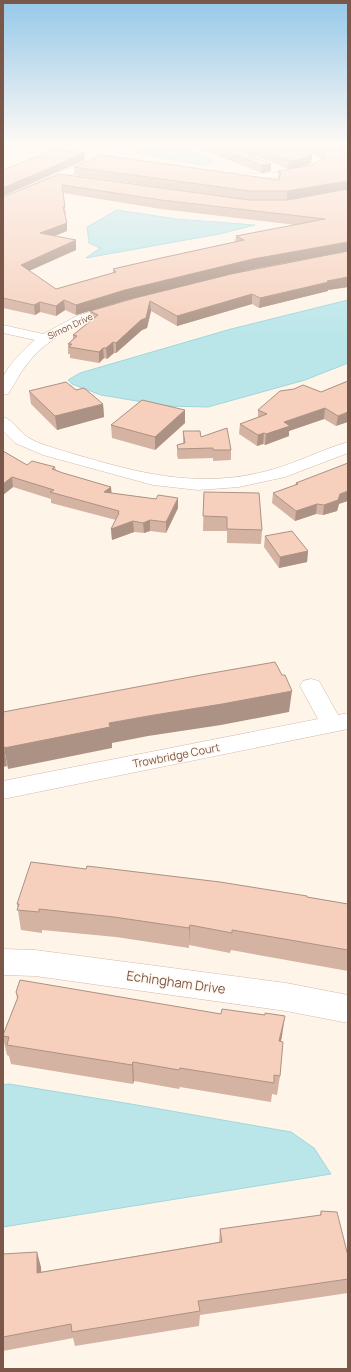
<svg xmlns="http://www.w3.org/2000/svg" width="351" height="1372" viewBox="0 0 351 1372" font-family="Manrope,sans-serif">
  <rect width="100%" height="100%" fill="#fef4e8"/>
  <g fill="#bae6ea" stroke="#9fd7dc">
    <path d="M175,144L212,160L214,162L204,165L134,153L149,147Z"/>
    <path d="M117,210L176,219L255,225L219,234L86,258L100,248L89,243L87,227Z"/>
    <path d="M348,300V363L305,380L208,407L167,406L101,395L72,384L68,380L80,373L231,329Z"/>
    <path d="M9,1084L131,1104L291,1132L314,1148L331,1174L3,1227V1085Z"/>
  </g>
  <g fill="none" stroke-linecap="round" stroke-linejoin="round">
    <defs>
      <g id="minor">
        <path d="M125,144H136L3,205V198Z"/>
        <path d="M274,144H285L322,159L324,164C313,177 247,181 230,177L228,175L230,173C237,171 245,174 252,174C269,174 301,171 315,163Z"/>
        <path d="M119,303L123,304L125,307L123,310C89,320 51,333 28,363C20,372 15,384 8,394L3,395C3,390 2,384 3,379C5,368 26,347 35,340L3,333V325L43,334L77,316Z"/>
        <path d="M3,417C13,420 18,430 26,436C34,442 48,446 57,449C131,471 197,492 274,469C299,462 323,449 348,442V453L285,477L239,487L198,490L153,485L43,455L15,443L3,431Z"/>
        <path d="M311,679L319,681L338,715L348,713V729L3,799V781L318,719L300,686L303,681Z"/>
        <path d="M3,949L35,950L286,983L348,995V1023L286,1011L35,976L3,975Z"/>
      </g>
    </defs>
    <use href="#minor" stroke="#d2baac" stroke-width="1"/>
    <use href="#minor" fill="#fff" fill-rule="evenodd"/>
  </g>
  <g fill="#d4b3a3" fill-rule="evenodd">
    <path d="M187,144H288L312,155L311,163L299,167L312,165L323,159V158L289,144H348V189L287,200H249L74,175V167L279,180L278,179V171L294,168L288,169L259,157H253L271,171L262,173Z"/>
    <path d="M60,174L249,200H288L348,189V287L328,290V291L259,308L252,304L177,326L151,311L147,328L142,330L116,353H114L107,359L104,358L99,363L70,358V354H68V344L73,339V335L91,320L90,311L231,274L126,300L76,315L65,310L56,316L40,312L35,315L3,308V197ZM63,193L161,209L296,225L236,236L235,242L113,269V273L56,289L29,271L76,250L55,236L67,231V223L65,215H66L65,207ZM348,251L231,274L253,269Z"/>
    <path d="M348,381L336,426L324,419L289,431V436L265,445L263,444L257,446L239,434L240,424L258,417V410L321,392Z"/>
    <path d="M29,391L103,404L104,417L57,430L31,404Z"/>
    <path d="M185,410V423L155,450L112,438L111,425Z"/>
    <path d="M183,431L201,437L231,450V460L213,461V458L178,459L177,455V445L183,443Z"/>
    <path d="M3,451L27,465L55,467L56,470L63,473L111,487V493L156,499L178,498V508L166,533L150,531L144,533L134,532L112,540L111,529L116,520L51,503V499L13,487L3,495Z"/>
    <path d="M296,483L339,504L337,511L323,515L316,514L295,521L272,503L273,493L295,485Z"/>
    <path d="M204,492L262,530L261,544L227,543V531H203Z"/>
    <path d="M265,536L308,551L307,562L279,568L264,547Z"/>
    <path d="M307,897L348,904V971L231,950L230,953L189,945V948L116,937L42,930V933L21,930L17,904Z"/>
    <path d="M16,992L282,1036L281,1041L280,1076L277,1095L272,1094L271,1102L180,1087L179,1089L134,1081L133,1084L11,1064L9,1056L7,1055L3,1038V1035L17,999Z"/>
    <path d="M321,1211L348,1256V1293L200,1315L199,1326L75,1346L73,1338L3,1351V1254L41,1267V1272L219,1242L220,1229L320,1215Z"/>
  </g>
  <g fill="#ac9284">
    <path d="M84,153L85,160L3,196V188Z"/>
    <path d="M312,155L311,163L298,168L288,169L289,161Z"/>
    <path d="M271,164V171L262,173V165Z"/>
    <path d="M348,181V189L287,200V191Z"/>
    <path d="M67,223V231L41,241L40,233Z"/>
    <path d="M76,240V250L22,274L21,265Z"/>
    <path d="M348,242V251L253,269L126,300L76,315V305L125,290L253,259Z"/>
    <path d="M348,277V287L328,290V291L259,308L260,298L327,281Z"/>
    <path d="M252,294V304L177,326V316Z"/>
    <path d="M64,300L65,310L56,316V306Z"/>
    <path d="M150,301L151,311L147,328L142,330L116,353V343Z"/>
    <path d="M40,302V312L35,315L34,305Z"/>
    <path d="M113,342L114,353L107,359L106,348Z"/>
    <path d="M103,348L104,358L99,363V352Z"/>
    <path d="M103,404L104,417L57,430L55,416Z"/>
    <path d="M325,408L324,419L289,431V436L265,445L266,434L284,422Z"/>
    <path d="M185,410V423L155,450V437Z"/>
    <path d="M348,412V422L336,426L338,416Z"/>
    <path d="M264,433L263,444L257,446L258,435Z"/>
    <path d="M12,477L13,487L3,495V484Z"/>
    <path d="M111,487L112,497L104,492Z"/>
    <path d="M348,491V501L339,504L337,511L323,515L324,505L340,494Z"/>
    <path d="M178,498V508L166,533V522Z"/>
    <path d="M317,504L316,514L295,521L296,511Z"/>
    <path d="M150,520V531L144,533L143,523Z"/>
    <path d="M133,521L134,532L112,540L111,529Z"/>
    <path d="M308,551L307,562L279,568L280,557Z"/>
    <path d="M292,691L289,712L221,725L148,736L112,743V748L8,769L4,748L109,723L148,716Z"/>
    <path d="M3,746H4L7,766L3,767Z"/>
    <path d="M190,925L189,945V948V928Z"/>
    <path d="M285,1016L282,1036L276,1060L279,1041Z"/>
    <path d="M133,1062L134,1081L133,1084L132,1065Z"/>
    <path d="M37,1252L41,1267L42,1288L37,1273Z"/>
  </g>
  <g fill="#f6d0bd" stroke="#ac9284" fill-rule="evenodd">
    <path d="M206,144H288L312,155L298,160L289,161L259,149L248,150L247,153L249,156L271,164L262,165Z"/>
    <path d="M308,144H348V181L287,191H249L74,167L102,155L279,180L281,172L278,171L312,165L326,157L323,150Z"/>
    <path d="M56,149L84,153L3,188V170Z"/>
    <path d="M60,174L249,200H288L348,189V242L253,259L125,290L76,305L64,300L56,306L40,302L34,305L3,298V197ZM62,185L161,200L325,219L236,236L244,240L161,258L113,269L116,272L56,289L21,265L76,240L40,233L67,223L63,207H65Z"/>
    <path d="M348,251V277L327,281L329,282L260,298L252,294L177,316L150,301L146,318L141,320L116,343L113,342L106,348H103L99,352L69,347L72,344H68L77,336L73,335L98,315L90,311L135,298L231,274Z"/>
    <path d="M348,381V412L338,416L325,408L284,422L290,426L266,434L264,433L258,435L240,424L267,414L258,410L280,391L294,389L303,385L321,392Z"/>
    <path d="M66,382L76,390L84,388L103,404L55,416L29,391Z"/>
    <path d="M142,400L185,410L155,437L111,425Z"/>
    <path d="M227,428L231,450H213V448L178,449L177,445L185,443L183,431H200L201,437Z"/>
    <path d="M3,451L27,465L32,461L55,467L52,469L63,473L111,487L104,492L156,499L158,495L178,498L166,522L150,520L143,523L133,521L111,529L119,513H118L119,511L50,492L54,490L12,477L3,484Z"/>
    <path d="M348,463V491L340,494L338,500L324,505L317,504L296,511L273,493L298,484L296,483Z"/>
    <path d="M204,492L259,493L262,530L227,529V517L203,516Z"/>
    <path d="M292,531L308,551L280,557L265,536Z"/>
    <path d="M275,662L282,675H285L292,691L222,704L148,716L109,723L110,727L4,748V746H3V712L201,675Z"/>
    <path d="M31,862L86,869L87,866L220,882L307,896V897L348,904V950L232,930V933L190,925L189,928L114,917L39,909V912L17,910L19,904H17Z"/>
    <path d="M20,980L221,1014L222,1009L265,1015V1013L285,1016L279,1041L283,1042L280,1076L274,1075V1083L180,1068L179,1070L133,1062L132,1065L7,1045L9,1037L3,1036V1035L18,997L16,992Z"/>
    <path d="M321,1211L337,1212L348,1256V1279L198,1301L200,1311L72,1332L71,1324L3,1337V1254L37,1252V1273L222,1242L220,1229L321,1215Z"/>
  </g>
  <linearGradient id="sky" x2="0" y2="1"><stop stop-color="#95c8e9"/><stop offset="0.43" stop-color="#fffaf5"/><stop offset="1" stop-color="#fffaf5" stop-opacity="0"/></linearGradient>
  <rect width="351" height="336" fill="url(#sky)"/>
  <g text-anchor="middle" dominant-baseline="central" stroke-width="3" stroke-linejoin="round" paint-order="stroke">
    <g font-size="9" fill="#7b5749" stroke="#fff8f0">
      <text transform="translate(70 326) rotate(-25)">Simon Drive</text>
    </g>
    <g font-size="11" fill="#7b5749" stroke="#fff8f0">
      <text transform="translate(176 755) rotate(-11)">Trowbridge Court</text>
    </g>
    <g font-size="13" fill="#7b5749" stroke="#fff8f0">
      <text transform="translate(176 982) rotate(8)">Echingham Drive</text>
    </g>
  </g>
  <rect width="351" height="1372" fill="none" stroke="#7b5749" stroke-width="8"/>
</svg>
